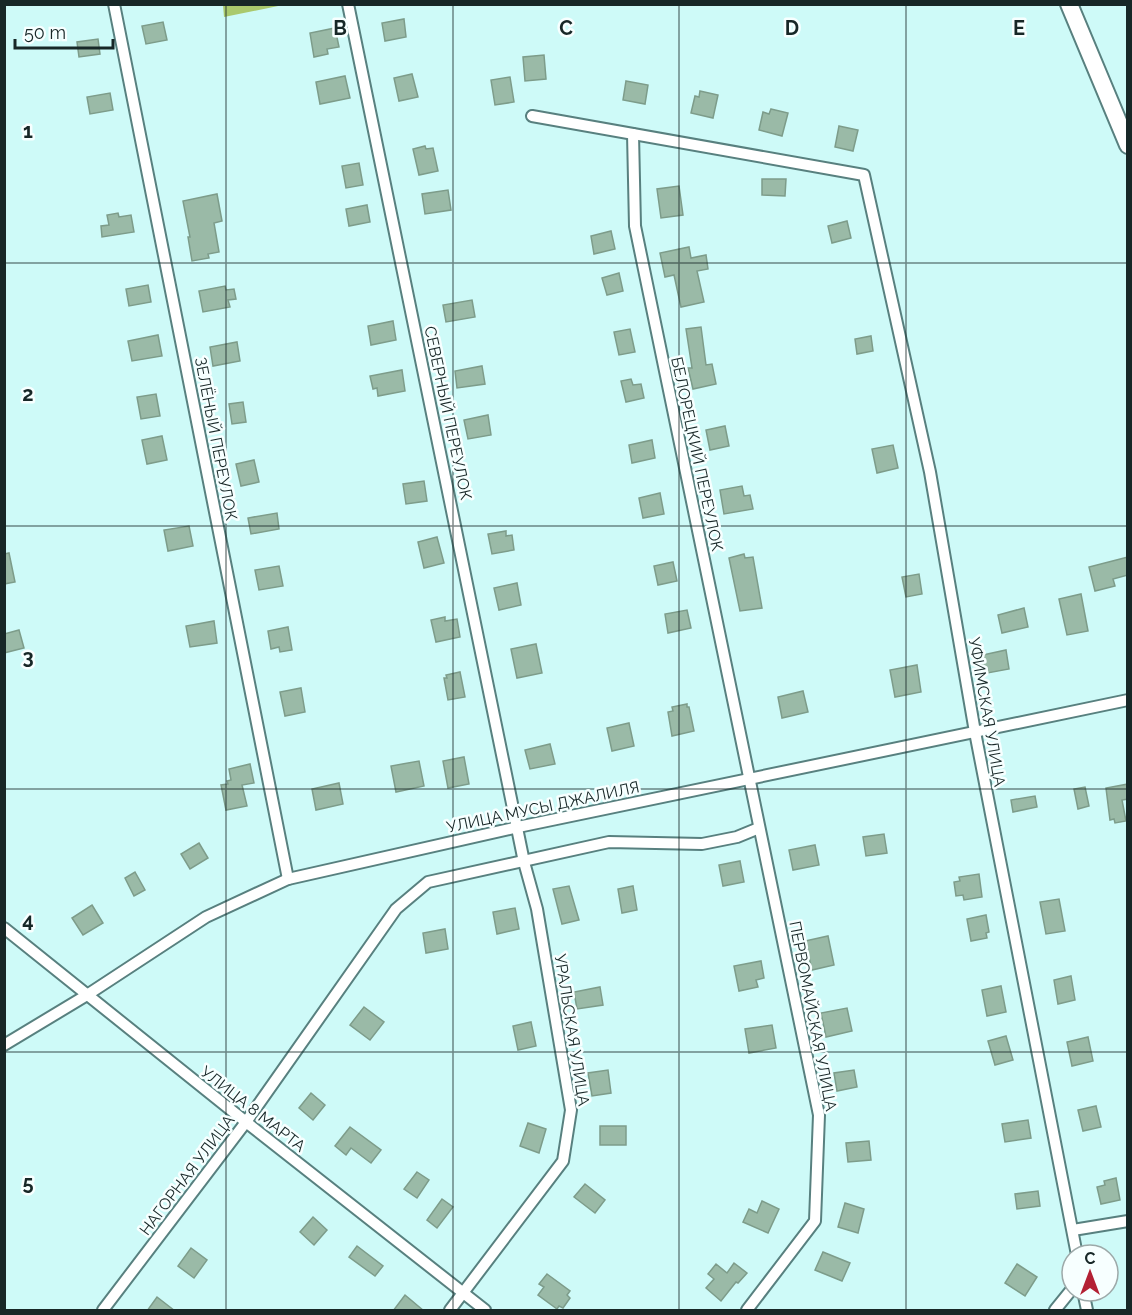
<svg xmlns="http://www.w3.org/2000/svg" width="1132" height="1315" viewBox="0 0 1132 1315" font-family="Raleway,sans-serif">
  <rect width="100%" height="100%" fill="#cefaf8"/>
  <path fill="#aac96d" d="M223,5V4L283,5L224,17Z"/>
  <g fill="#9abaa7" stroke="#7d9c8a" stroke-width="1.5">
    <path d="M404,19L406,37L385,41L382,23Z"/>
    <path d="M163,22L167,40L146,44L142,26Z"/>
    <path d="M335,28L339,47L327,49L328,54L314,57L310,33Z"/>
    <path d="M98,39L100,54L79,57L77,42Z"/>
    <path d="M544,55L546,79L525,81L523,57Z"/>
    <path d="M412,74L418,97L399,101L394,78Z"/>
    <path d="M345,76L350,98L320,104L316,82Z"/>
    <path d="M510,77L514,102L495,105L491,80Z"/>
    <path d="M626,81L648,85L645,104L623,100Z"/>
    <path d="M700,91L718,95L713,118L691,113L695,96L699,97Z"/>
    <path d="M110,93L113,110L90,114L87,97Z"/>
    <path d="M771,109L788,113L782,136L759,130L763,112L769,114Z"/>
    <path d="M839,126L858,130L853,151L835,147Z"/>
    <path d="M425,146L426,149L433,148L438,171L419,175L413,149Z"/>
    <path d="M359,163L363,185L346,188L342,166Z"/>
    <path d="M762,179H786L785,196L762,195Z"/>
    <path d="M679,186L683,215L661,218L657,189Z"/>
    <path d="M448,190L451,210L425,214L422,194Z"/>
    <path d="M217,194L222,221L214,223L219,252L208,254L209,258L192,261L188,237H190L183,201Z"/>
    <path d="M367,205L370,222L349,226L346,209Z"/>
    <path d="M118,213L119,217L131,215L134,232L102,237L101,226L109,225L107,215Z"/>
    <path d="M847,221L851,238L832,243L828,226Z"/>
    <path d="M611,231L615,249L594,254L591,236Z"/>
    <path d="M689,247L691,258L706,255L708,269L697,271L704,302L681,307L674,275L665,277L660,253Z"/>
    <path d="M619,273L623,291L607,295L602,278Z"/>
    <path d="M148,285L151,302L129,306L126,289Z"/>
    <path d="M225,286L226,290L234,289L236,299L228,300L230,307L203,312L199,291Z"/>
    <path d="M472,300L475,317L446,322L443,305Z"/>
    <path d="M393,321L396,340L371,345L368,326Z"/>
    <path d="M701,327L706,365L712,364L716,384L693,389L688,368H692L686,329Z"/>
    <path d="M630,329L635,352L619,355L614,332Z"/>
    <path d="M158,335L162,356L132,361L128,341Z"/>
    <path d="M871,336L873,351L857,354L855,339Z"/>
    <path d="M237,342L240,361L213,366L210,347Z"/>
    <path d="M482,366L485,384L457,388L455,371Z"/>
    <path d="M402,370L405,391L378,396L377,388L373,389L370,376Z"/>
    <path d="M631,379L633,385L641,384L644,398L626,402L621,381Z"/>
    <path d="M156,394L160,416L141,419L137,397Z"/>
    <path d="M243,402L246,422L232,424L229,404Z"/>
    <path d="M488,415L491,435L468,439L464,420Z"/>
    <path d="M725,426L729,446L710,450L706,430Z"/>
    <path d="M162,436L167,460L147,464L142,440Z"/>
    <path d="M652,440L655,458L632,463L629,445Z"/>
    <path d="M893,445L898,468L877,473L872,449Z"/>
    <path d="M254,460L259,482L241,486L236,464Z"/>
    <path d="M424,481L427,501L406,504L403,484Z"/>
    <path d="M742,486L744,496L750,495L753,509L724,514L720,490Z"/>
    <path d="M660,493L664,514L643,518L639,498Z"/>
    <path d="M277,513L279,529L251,534L248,518Z"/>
    <path d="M189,526L193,546L168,551L164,530Z"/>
    <path d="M506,531V536L512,535L514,550L492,554L488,534Z"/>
    <path d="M437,537L444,563L424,568L418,542Z"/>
    <path d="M9,553L15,582L4,584V554Z"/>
    <path d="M744,554L745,558L753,557L762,608L740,611L729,558Z"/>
    <path d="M1128,557V575L1113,579L1115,586L1095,591L1089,567Z"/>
    <path d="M673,562L677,581L658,585L654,566Z"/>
    <path d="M279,566L283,586L259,590L255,570Z"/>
    <path d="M919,574L922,594L906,597L902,577Z"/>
    <path d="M517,583L521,605L499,610L494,588Z"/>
    <path d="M1081,594L1088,631L1067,635L1059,599Z"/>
    <path d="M1024,608L1028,627L1002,633L998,615Z"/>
    <path d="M687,610L691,628L668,633L665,614Z"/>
    <path d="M445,617V621L457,619L460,637L436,642L431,620Z"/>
    <path d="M214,621L217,643L190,647L186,626Z"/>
    <path d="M288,627L292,650L280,652L279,647L271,649L268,631Z"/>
    <path d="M19,630L24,648L4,653V634Z"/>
    <path d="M536,644L542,673L517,678L511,649Z"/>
    <path d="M1006,650L1009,669L982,674L978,656Z"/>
    <path d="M917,665L921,692L895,697L890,670Z"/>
    <path d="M460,672L465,697L448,700L444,678H447L446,675Z"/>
    <path d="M301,688L305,712L285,716L280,692Z"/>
    <path d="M803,691L808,712L782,718L778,697Z"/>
    <path d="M687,704V707H689L694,731L672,736L668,712L673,711L672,707Z"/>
    <path d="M629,723L634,746L612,751L607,728Z"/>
    <path d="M550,744L555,764L530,769L525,750Z"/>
    <path d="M464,757L469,784L448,788L443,761Z"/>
    <path d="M419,761L424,786L396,792L391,766Z"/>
    <path d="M250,764L254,783L242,785L247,806L226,810L221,785L228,784L227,781L231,780L229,769Z"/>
    <path d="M339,783L343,804L316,810L312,789Z"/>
    <path d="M1128,784V799L1122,800L1126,821L1115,823L1114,819L1110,820L1106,788Z"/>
    <path d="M1085,787L1089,806L1078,809L1074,789Z"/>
    <path d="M1035,796L1037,807L1013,812L1011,800Z"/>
    <path d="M884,834L887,853L866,856L863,837Z"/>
    <path d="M199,843L208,858L190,869L181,854Z"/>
    <path d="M815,845L819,865L793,870L789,850Z"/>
    <path d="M740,861L744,882L723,886L719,865Z"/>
    <path d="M135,872L145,890L134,896L125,878Z"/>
    <path d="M979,874L982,897L964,900L963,895L956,896L954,882L960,881L959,877Z"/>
    <path d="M569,886L579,920L562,924L553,889Z"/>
    <path d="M633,886L637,910L622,913L618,889Z"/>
    <path d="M1059,899L1065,931L1046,934L1040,902Z"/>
    <path d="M92,905L103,923L83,935L72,918Z"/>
    <path d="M515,908L519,929L497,934L493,912Z"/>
    <path d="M986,915L989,932L986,933L987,938L971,941L967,919Z"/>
    <path d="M445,929L448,949L426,953L423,933Z"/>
    <path d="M828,936L834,965L812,970L805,941Z"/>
    <path d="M761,961L764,978L756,980L758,987L739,991L734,966Z"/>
    <path d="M1071,976L1075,1000L1058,1004L1054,980Z"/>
    <path d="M1001,986L1006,1012L987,1016L982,990Z"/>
    <path d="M600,987L603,1005L577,1009L574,992Z"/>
    <path d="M364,1007L384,1022L370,1040L350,1025Z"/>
    <path d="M847,1008L852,1031L826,1037L821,1013Z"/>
    <path d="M531,1022L536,1046L518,1050L513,1026Z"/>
    <path d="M772,1025L776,1048L749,1053L745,1029Z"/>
    <path d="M1006,1036L1013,1060L995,1065L988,1041Z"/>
    <path d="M1088,1037L1093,1061L1072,1066L1067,1042Z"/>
    <path d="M608,1070L611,1093L592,1096L588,1073Z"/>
    <path d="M854,1070L857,1087L837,1091L834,1073Z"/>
    <path d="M311,1093L325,1105L313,1120L299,1108Z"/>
    <path d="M1096,1106L1101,1127L1083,1131L1078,1110Z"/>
    <path d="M1028,1120L1031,1138L1005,1142L1002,1124Z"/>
    <path d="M528,1123L546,1129L539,1153L520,1146Z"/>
    <rect x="600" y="1126" width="26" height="19"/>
    <path d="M350,1127L381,1150L371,1163L351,1148L346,1155L335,1146Z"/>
    <path d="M869,1141L871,1160L848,1162L846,1143Z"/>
    <path d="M417,1172L429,1180L417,1198L404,1189Z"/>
    <path d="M1116,1178L1120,1200L1101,1204L1097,1187L1105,1185L1104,1181Z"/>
    <path d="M585,1184L605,1200L595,1213L574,1197Z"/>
    <path d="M1038,1191L1040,1206L1017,1209L1015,1194Z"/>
    <path d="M442,1199L453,1207L437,1228L427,1220Z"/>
    <path d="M762,1201L779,1209L768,1233L743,1222L749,1209L757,1213Z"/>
    <path d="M845,1203L864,1209L858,1233L838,1227Z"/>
    <path d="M313,1217L327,1230L314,1245L300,1232Z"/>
    <path d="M357,1246L383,1266L375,1276L349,1257Z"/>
    <path d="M191,1248L207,1260L194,1278L178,1266Z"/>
    <path d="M823,1252L850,1263L842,1281L815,1270Z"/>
    <path d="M734,1263L747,1273L738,1283L736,1282L721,1301L706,1288L714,1279L708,1274L716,1264L727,1273Z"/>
    <path d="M1017,1264L1037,1277L1025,1296L1005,1283Z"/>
    <path d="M547,1274L570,1291L567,1295L570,1298L563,1308L559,1306L557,1309L538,1295L544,1287L539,1284Z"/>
    <path d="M405,1295L424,1311H393Z"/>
    <path d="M157,1297L175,1311H147Z"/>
  </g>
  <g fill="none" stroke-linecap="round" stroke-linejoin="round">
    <defs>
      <g id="street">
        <path d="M114,4L288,879"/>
        <path d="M348,4L524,862L537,909L571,1110L563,1161L450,1310"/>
        <path d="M532,116L864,175L930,472L975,732L1077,1255"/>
        <path d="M633,134L635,226L819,1115L815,1221L747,1310"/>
        <path d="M4,928L246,1122L485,1310"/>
        <path d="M4,1045L87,995L206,917L288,879L518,827L1128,700"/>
        <path d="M1073,1230L1128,1221"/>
        <path d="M1083,1291L1087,1310"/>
        <path d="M103,1310L246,1122L396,909L428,882L609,842L702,844L737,837L759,828"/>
        <path d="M1055,1310L1072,1289"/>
      </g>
      <path id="secondary" d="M1069,4L1128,145"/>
    </defs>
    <use href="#street" stroke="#58807f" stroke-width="14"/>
    <use href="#secondary" stroke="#58807f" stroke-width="20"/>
    <use href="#street" stroke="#fff" stroke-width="10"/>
    <use href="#secondary" stroke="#fff" stroke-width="16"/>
  </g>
  <path fill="none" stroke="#172727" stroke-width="1.5" stroke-opacity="0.55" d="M226,4V1310M453,4V1310M679,4V1310M906,4V1310M4,263H1128M4,526H1128M4,789H1128M4,1052H1128"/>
  <g text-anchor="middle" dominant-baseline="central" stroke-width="5" stroke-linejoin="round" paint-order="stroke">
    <g font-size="16" fill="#172727" stroke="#f7ffff">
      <text transform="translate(448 413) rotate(78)">СЕВЕРНЫЙ ПЕРЕУЛОК</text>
      <text transform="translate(216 439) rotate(79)">ЗЕЛЁНЫЙ ПЕРЕУЛОК</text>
      <text transform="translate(697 454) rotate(78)">БЕЛОРЕЦКИЙ ПЕРЕУЛОК</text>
      <text transform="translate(987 712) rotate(80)">УФИМСКАЯ УЛИЦА</text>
      <text transform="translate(543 807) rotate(-12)">УЛИЦА МУСЫ ДЖАЛИЛЯ</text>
      <text transform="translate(813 1016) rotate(79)">ПЕРВОМАЙСКАЯ УЛИЦА</text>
      <text transform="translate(572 1030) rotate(81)">УРАЛЬСКАЯ УЛИЦА</text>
      <text transform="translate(253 1109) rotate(38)">УЛИЦА 8 МАРТА</text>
      <text transform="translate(187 1175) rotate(-53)">НАГОРНАЯ УЛИЦА</text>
    </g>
  </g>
  <g font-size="20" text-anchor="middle" font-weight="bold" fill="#172727" stroke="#f7ffff" stroke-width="5" stroke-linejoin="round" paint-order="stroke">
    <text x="340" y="35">B</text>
    <text x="566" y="35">C</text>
    <text x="792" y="35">D</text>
    <text x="1019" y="35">E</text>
    <text x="28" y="138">1</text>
    <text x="28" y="401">2</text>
    <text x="28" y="664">3</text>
    <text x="28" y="927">4</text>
    <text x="28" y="1190">5</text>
  </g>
  <rect width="1132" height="1315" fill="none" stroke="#172727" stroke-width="12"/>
  <g transform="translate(1090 1273)"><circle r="28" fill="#f7ffff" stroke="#9da9a9" stroke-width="1.5"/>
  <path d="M0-4.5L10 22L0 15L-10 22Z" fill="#b32134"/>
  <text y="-9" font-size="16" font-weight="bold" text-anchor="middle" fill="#172727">С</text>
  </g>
  <path d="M15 39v9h98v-9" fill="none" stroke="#172727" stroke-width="3"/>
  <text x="24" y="39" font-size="18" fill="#172727" stroke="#f7ffff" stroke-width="4.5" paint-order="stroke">50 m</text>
</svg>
